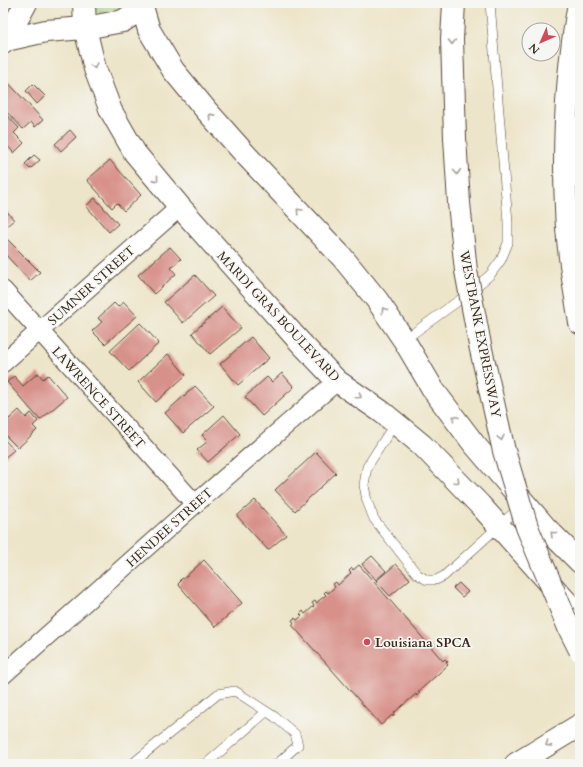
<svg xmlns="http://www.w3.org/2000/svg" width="583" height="767" viewBox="0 0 583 767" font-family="Cardo,serif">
<rect width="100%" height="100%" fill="#f6f6f2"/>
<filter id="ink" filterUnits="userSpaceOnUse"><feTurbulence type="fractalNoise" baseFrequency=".025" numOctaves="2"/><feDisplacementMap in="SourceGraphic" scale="8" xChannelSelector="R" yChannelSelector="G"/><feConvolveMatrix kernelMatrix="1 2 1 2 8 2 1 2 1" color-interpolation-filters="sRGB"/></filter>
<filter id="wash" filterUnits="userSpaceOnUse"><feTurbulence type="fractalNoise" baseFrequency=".012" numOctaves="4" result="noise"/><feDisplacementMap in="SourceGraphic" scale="16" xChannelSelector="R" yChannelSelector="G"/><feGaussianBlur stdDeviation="0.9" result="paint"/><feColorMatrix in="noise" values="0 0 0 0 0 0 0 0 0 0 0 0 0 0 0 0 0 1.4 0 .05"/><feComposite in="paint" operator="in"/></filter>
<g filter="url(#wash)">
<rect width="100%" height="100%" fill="#ede5c9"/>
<path fill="#a4cd78" stroke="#707c4b" d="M93,3H127L128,8L99,13L93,6Z"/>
<g id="blocks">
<g fill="#d8918a">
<path d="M3,77L43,120L35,127L31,122L23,129L3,108Z"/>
<path d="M33,84L45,96L37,104L26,91Z"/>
<path d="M3,111L19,128L14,133L24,143L14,153L3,141Z"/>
<path d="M70,130L76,137L61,151L55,144Z"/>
<path d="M34,155L40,160L30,169L25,164Z"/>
<path d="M110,160L141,195L124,211L117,203L112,208L87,180Z"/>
<path d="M95,198L118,224L109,232L86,206Z"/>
<path d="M3,207L14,220L3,229Z"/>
<path d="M3,235L40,272L30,281L3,252Z"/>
<path d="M170,247L181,259L171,268L176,274L154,294L138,275Z"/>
<path d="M195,275L214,296L183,323L164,302Z"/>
<path d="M124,302L137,316L105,344L92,331L102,322L98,318L114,303L118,307Z"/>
<path d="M222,307L241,328L210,354L192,333Z"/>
<path d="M140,323L159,343L129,371L110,351Z"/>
<path d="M251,337L269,358L238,385L220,364Z"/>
<path d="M168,354L186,375L156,402L138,382Z"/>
<path d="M38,373L43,379L48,375L67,397L40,420L7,382L14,376L23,386Z"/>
<path d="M282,373L294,387L262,416L245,397L267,377L272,382Z"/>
<path d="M195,386L214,406L183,433L165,413Z"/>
<path d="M19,410L26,418L31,413L38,421L33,426L37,430L18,448L3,433V413L9,419Z"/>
<path d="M224,415L240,434L208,462L197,450L208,441L202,435Z"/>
<path d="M3,438L14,450L3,459Z"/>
<path d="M316,452L336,473L295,511L275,490Z"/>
<path d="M255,500L286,535L268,550L237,516Z"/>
<path d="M372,556L386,571L376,580L362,564Z"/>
<path d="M204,560L242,603L215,627L178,584L181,581L180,580L183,578V579Z"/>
<path d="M396,564L410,579L390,596L376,581Z"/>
<path d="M359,565L443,661L445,659L448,662L446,663L448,665L418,692L420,693L417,696L416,694L394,713L395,714L393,717L392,715L381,725L292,625L294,623L292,620L295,618L297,620L302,616L300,614L303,611L305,614L314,606L312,603L315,601L316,603L326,595L324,593L326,591L328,593L335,587L333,584L336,582L338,585L351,573L349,571L352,568L353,570Z"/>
<path d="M459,583L468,592L462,597L453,588Z"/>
</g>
</g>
</g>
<g filter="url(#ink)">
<use href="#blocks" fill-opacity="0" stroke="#564638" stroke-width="1"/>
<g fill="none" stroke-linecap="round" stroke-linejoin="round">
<g stroke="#564638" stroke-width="10">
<g id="service">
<path d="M404,340L465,296L490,275L501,260L508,243V222L490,3"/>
<path d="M395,423L367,467L364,485L367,501L374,519L417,574L427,580H436L444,576L521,506"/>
<path d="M132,764L218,694L235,691L275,717L295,734L298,745L277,764"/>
<path d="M206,764L266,712"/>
</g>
</g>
<g stroke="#564638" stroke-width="20">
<g id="minor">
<path d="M3,290L195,504"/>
<path d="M3,363L180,207"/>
<path d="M3,675L195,504L337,381"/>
</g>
</g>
<g stroke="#564638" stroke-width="24">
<g id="tertiary">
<path d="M84,3L85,28L95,69L111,111L135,153L180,207L299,341L337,381L382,412L422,445L480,505L580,617"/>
<path d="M141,3L149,30L173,70L206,110L245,154L342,257L377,300L404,340L434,391L474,444L546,528L580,562"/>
<path d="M6,40L46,31L85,28L123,21L142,8"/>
<path d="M3,43L6,40L26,3"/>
<path d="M516,764L580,725"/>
</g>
</g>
<g stroke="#564638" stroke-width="24">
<path id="motorway" d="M579,3C567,70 563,140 566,208C567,246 574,285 580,323"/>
</g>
<use href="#service" stroke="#fff" stroke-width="9"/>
<use href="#minor" stroke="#fff" stroke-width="18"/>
<use href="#tertiary" stroke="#fff" stroke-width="22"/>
<use href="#motorway" stroke="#fff" stroke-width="22"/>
<g stroke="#564638" stroke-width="24" stroke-linecap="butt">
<path id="motorway-bridge" d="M454,3L452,39L455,138L459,203L466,271L480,345L504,451L527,527L569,628L580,650"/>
</g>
<use href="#motorway-bridge" stroke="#fff" stroke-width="22"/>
</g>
<defs><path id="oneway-chevron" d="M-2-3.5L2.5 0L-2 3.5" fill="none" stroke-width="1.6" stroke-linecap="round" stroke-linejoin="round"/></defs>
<g stroke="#a79f9a">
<use href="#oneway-chevron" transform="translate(452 42) rotate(90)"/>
<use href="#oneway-chevron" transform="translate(94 66) rotate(74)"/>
<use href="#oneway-chevron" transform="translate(211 116) rotate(-132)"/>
<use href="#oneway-chevron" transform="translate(457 172) rotate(86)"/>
<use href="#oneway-chevron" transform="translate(156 179) rotate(51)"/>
<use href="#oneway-chevron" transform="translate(299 211) rotate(-133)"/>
<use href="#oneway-chevron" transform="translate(384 310) rotate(-124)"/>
<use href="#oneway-chevron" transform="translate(359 396) rotate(35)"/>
<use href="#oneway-chevron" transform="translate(455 418) rotate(-127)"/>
<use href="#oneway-chevron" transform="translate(501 438) rotate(77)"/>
<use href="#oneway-chevron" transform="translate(457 481) rotate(46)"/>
<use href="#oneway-chevron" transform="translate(553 534) rotate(-135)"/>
<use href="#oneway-chevron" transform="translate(548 744) rotate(147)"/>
</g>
</g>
<circle fill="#d1495b" stroke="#f6f6f2" stroke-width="1.5" cx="367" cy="642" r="4"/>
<g text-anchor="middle" stroke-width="3.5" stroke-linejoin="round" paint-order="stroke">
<g font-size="13" fill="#3b2a1e" stroke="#f6f6f2">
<text transform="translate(91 285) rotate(-42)" y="5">SUMNER STREET</text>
<text transform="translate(279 316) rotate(47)" y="5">MARDI GRAS BOULEVARD</text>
<text transform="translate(481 334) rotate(79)" y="5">WESTBANK EXPRESSWAY</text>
<text transform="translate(99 397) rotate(48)" y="5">LAWRENCE STREET</text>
<text transform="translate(169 527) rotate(-42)" y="5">HENDEE STREET</text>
</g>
<g font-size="13" font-weight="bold" fill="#3b2a1e" stroke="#f6f6f2" text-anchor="start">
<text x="375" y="647">Louisiana SPCA</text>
</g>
</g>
<rect width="583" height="767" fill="none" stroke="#f6f6f2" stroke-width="16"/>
<g transform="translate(541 42) rotate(225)"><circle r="19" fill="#f6f6f2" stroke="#aba49d"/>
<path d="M0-3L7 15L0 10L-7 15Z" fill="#d1495b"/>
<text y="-6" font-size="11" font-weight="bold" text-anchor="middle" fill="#3b2a1e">N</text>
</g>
</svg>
